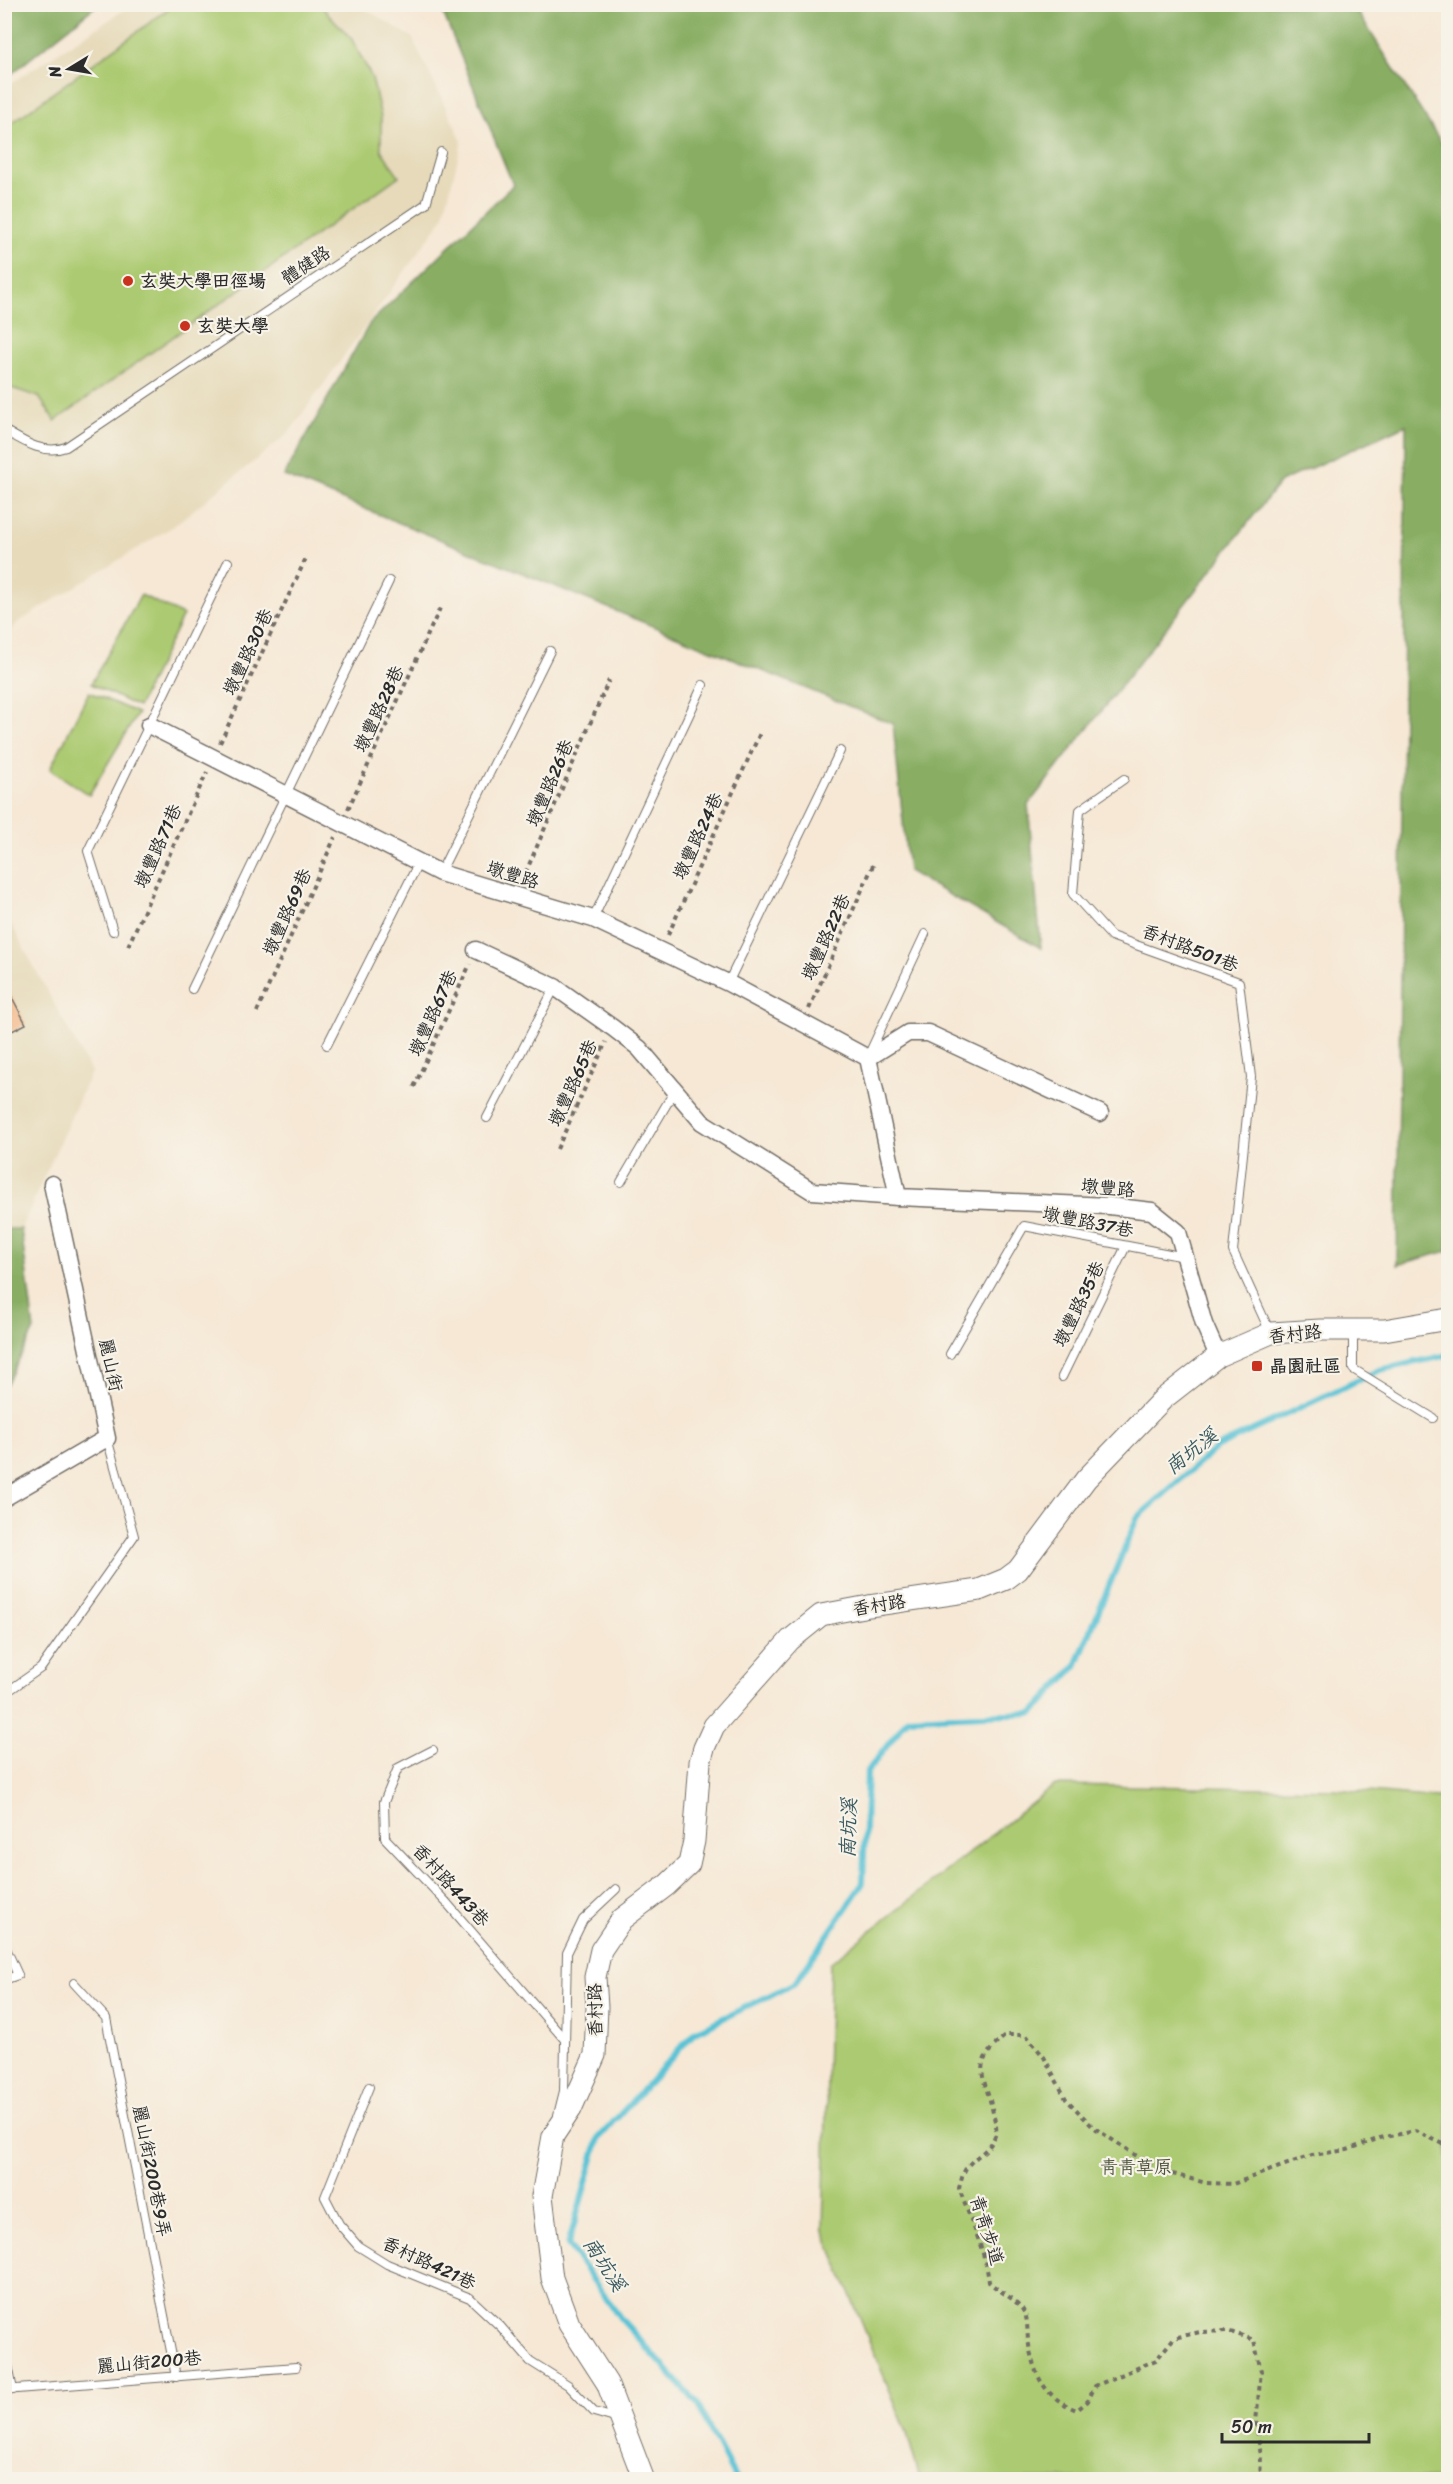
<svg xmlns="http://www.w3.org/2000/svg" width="1453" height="2484" viewBox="0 0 1453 2484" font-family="Sriracha,'LXGW WenKai TC',sans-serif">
<rect width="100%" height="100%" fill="#f7f3e8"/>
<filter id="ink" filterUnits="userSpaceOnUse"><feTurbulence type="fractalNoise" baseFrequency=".0167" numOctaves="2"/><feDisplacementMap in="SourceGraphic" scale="12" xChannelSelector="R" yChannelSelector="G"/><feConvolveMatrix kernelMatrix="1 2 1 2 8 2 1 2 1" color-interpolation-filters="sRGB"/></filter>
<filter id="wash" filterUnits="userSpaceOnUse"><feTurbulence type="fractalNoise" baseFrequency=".008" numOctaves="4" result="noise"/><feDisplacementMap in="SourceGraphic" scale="24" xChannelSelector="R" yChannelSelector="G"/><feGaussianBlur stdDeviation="1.35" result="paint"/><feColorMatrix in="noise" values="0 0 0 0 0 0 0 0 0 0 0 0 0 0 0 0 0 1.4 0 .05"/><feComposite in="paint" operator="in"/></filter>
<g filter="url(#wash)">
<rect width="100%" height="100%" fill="#f6e8d5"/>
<g fill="#e6daba">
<path d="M132,5H359L412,37L462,141L443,218L288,434L172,527L18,622L5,635L4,88Z"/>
<path d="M4,911L91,1072L21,1229H5Z"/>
</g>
<g fill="#acca71" stroke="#6c7a4e" stroke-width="1.5">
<path d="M174,5H320L351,38L372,78L381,117V150L399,176L55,421L39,397L5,386V128Z"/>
<path d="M141,595L183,615L138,707L91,684Z"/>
<path d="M89,692L138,713L89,795L50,769Z"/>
<path d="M1055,1785L1335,1789L1448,1799V2479H920L906,2430L823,2229L830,1963Z"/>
</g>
<g fill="#89ae63" stroke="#5a6c47" stroke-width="1.5">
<path d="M5,4H97V5L5,79Z"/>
<path d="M433,5H1353L1448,153V1251L1397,1265L1406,425L1280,482L1028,805L1041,948L908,871L893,724L284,476L370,323L513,185L442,10Z"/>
<path d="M5,1229H21L34,1330L5,1387Z"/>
</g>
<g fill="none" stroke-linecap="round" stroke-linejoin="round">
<path stroke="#59c2d5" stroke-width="6" d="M736,2480L696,2402L621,2319L568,2245L599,2138L695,2032L795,1983L863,1883L867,1772L908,1718L1033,1713L1076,1666L1137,1518L1217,1447L1380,1370L1448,1355"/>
</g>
<g id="blocks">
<path fill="#f3b07d" d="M4,982L26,1024L4,1035Z"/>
</g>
</g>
<g filter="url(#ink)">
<use href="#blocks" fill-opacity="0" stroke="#726d66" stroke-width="1.5"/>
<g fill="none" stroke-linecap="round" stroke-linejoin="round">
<g stroke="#726d66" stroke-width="10">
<g id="service">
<path d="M4,430C24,442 44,455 66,447L426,204L441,152"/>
<path d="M1124,779L1080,810L1073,894L1111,936L1239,982L1251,1077L1233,1251L1270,1332"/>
<path d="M440,873L550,651"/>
<path d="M593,919L703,685"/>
<path d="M113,931L88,851L228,562"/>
<path d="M728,983L840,751"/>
<path d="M192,989L389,581"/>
<path d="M327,1045L419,862"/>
<path d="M870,1052L925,934"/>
<path d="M487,1118L555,987"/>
<path d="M621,1182L675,1090"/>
<path d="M1353,1331V1369L1433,1418"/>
<path d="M950,1354L1024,1226L1185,1257"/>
<path d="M1062,1377L1126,1246"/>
<path d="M4,1694L41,1668L134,1536L107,1438"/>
<path d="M433,1750L398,1768L384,1802L385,1838L446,1902L565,2040"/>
<path d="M4,1944L18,1975L4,1980"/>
<path d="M74,1983L106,2018L176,2377"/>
<path d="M369,2087L325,2197L339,2224L358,2246L387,2264L470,2298L501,2327L530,2361L568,2385L594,2412L618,2419"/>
<path d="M558,2115L564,2091L567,1953L583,1920L616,1889"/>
<path d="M4,2346L13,2390"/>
<path d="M4,2390L296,2367"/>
</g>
</g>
<g stroke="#726d66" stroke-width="19">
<g id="minor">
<path d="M149,725L440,873L593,919L728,983L868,1058L898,1197L1109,1206L1152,1211L1178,1232L1204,1324L1218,1356"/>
<path d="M476,950L555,987L613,1028L639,1048L702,1122L812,1191L898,1197"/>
<path d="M868,1058L908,1033H928L1100,1113"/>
<path d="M4,1498L107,1438L52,1184"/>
</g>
</g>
<g stroke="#726d66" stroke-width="23">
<path id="tertiary" d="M644,2480L607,2383L569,2324L552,2278L542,2196L553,2136L571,2109L595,2055L597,2007L595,1977L601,1950L622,1919L667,1885L689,1864L694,1841L700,1762L704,1748L714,1726L790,1640L821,1615L869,1606L979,1590L1006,1579L1018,1570L1086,1479L1163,1399L1218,1356L1271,1333L1320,1330H1384L1448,1319"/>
</g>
<g stroke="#726d66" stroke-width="4" stroke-dasharray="4.5 4.5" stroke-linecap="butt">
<path d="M220,743L306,558"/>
<path d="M348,809L441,606"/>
<path d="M522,881L609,680"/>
<path d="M668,935L761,731"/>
<path d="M128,946L207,772"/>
<path d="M809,1009L874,863"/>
<path d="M257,1012L335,837"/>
<path d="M414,1087L470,964"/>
<path d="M557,1149L606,1042"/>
<path d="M1260,2480L1261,2456L1256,2422L1261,2371L1254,2340L1228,2331L1200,2332L1174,2338L1156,2360L1095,2386L1088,2401L1077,2410C1043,2397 1033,2373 1028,2339C1027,2331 1028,2318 1024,2312C1017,2299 999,2292 989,2282C985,2249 970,2220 959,2188C961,2182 962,2176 965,2170C975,2154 993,2151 996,2131C997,2125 994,2119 993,2113C985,2073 968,2067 1006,2035H1026L1044,2057L1066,2099L1093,2127L1158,2170L1206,2183L1233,2184L1312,2155L1347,2150L1380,2138L1415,2131L1448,2146"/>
</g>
<use href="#service" stroke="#fff" stroke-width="8"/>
<use href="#minor" stroke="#fff" stroke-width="16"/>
<use href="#tertiary" stroke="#fff" stroke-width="21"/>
</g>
</g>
<g fill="#c8321e" stroke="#f7f3e8" stroke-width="2">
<circle cx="128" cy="281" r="6"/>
<circle cx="185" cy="326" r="6"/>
<rect x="1251" y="1360" width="12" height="12" rx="3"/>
</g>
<g text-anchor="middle" stroke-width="4.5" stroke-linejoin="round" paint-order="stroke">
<g font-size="18" fill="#2b2b2b" stroke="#f7f3e8">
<text transform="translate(306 265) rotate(-34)" y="6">體健路</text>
<text transform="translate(248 652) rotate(-65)" y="6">墩豐路30巷</text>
<text transform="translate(379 709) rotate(-65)" y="6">墩豐路28巷</text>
<text transform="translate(550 783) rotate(-67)" y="6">墩豐路26巷</text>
<text transform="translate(698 836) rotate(-65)" y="6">墩豐路24巷</text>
<text transform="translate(158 846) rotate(-66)" y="6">墩豐路71巷</text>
<text transform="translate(513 875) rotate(17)" y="6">墩豐路</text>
<text transform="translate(287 912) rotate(-66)" y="6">墩豐路69巷</text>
<text transform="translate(826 937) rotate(-66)" y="6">墩豐路22巷</text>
<text transform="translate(1190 948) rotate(21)" y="6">香村路501巷</text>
<text transform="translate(433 1013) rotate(-66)" y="6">墩豐路67巷</text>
<text transform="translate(573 1083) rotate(-66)" y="6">墩豐路65巷</text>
<text transform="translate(1108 1188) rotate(5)" y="6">墩豐路</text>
<text transform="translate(1088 1222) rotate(11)" y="6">墩豐路37巷</text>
<text transform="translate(1079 1304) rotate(-64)" y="6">墩豐路35巷</text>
<text transform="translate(1295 1334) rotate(-6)" y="6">香村路</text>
<text transform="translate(111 1365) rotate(78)" y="6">麗山街</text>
<text transform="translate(879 1605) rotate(-9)" y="6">香村路</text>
<text transform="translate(451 1885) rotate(48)" y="6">香村路443巷</text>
<text transform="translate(595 2010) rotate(-91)" y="6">香村路</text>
<text transform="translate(152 2171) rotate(79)" y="6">麗山街200巷9弄</text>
<text transform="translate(987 2230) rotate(72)" y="6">青青步道</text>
<text transform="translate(429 2263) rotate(25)" y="6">香村路421巷</text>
<text transform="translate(149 2362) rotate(-5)" y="6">麗山街200巷</text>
</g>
<g font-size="18" font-weight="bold" fill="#2b2b2b" stroke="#f7f3e8" text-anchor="start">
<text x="140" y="287">玄奘大學田徑場</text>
<text x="197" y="332">玄奘大學</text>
<text x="1269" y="1372">晶園社區</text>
</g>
<g font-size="18" fill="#4b533c" stroke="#f7f3e8">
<text x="1136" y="2173">青青草原</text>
</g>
<g font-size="20" font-style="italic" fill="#39585e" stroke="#f7f3e8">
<text transform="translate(1191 1451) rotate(-38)" y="7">南坑溪</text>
<text transform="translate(848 1828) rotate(-88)" y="7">南坑溪</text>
<text transform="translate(605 2264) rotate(57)" y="7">南坑溪</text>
</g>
</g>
<rect width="1453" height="2484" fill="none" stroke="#f7f3e8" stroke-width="24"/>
<g transform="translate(69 69) rotate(259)" stroke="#f7f3e8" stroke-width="4.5" paint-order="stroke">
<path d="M0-4.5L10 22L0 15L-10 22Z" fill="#2b2b2b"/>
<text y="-9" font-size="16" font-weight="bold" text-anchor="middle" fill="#2b2b2b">N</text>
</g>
<path d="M1222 2433v9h147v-9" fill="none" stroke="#2b2b2b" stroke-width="3"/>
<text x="1231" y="2433" font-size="18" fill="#2b2b2b" stroke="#f7f3e8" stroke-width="4.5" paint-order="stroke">50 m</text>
</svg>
